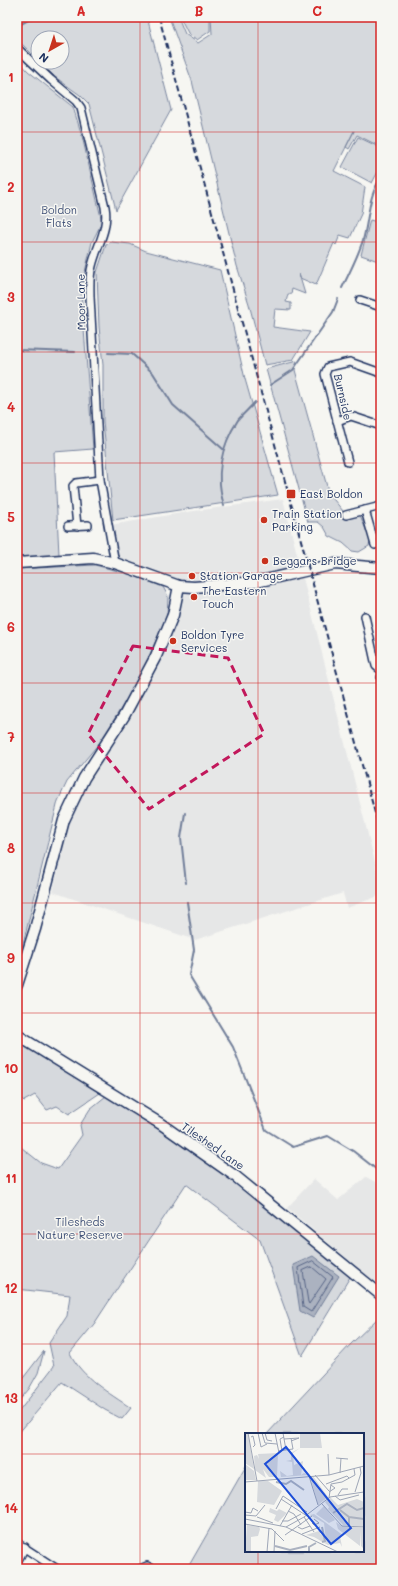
<svg xmlns="http://www.w3.org/2000/svg" width="398" height="1586" viewBox="0 0 398 1586" font-family="Mali,sans-serif">
<rect width="100%" height="100%" fill="#f6f6f2"/>
<filter id="ink" filterUnits="userSpaceOnUse"><feTurbulence type="fractalNoise" baseFrequency=".025" numOctaves="2"/><feDisplacementMap in="SourceGraphic" scale="8" xChannelSelector="R" yChannelSelector="G"/><feConvolveMatrix kernelMatrix="1 2 1 2 8 2 1 2 1" color-interpolation-filters="sRGB"/></filter>
<g filter="url(#ink)">
<g fill="#e6e7e7">
<path d="M283,499L381,886V895L347,908L343,893L195,940L53,892L68,821L85,779L158,658L184,591L119,559L111,525L187,512Z"/>
<path d="M366,1177L381,1185L380,1286L287,1208L314,1179L338,1200Z"/>
</g>
<g fill="#d6d9dd" stroke="#78849e">
<path d="M17,17H147L171,110L116,210L89,104L80,95L55,77L40,62H62V38H38V60L17,39Z"/>
<path d="M169,17H178L185,34L198,43L212,34L211,17H381V147L357,135L349,149L346,147L354,131L334,171L365,187L361,214L350,238L340,235L336,245L334,243L316,285L300,278L299,274L305,294L292,289L291,294H288L286,302L291,303V310L275,309L273,327L310,332L293,360L265,365L249,304L237,266L192,81Z"/>
<path d="M180,17H210V31L197,40L188,33Z"/>
<path d="M17,59L28,71L73,107L82,136L102,222L92,242L81,289L93,449L54,452L59,555L17,560Z"/>
<path d="M358,137L381,148V166L372,183L342,167Z"/>
<path d="M370,220L381,223V262L361,255Z"/>
<path d="M111,242L130,244L146,251L220,270L245,379L278,495L113,520L103,421V365L99,327L97,272L106,245Z"/>
<path d="M297,361L295,370L329,494L343,511L344,517L360,515L370,540L369,546L359,552L352,551L343,543L329,536L324,527L318,522H308L266,369Z"/>
<path d="M95,565L129,574L163,587L168,596L167,616L138,681L100,742L67,782L58,801L20,956L17,955V569Z"/>
<path d="M17,1041L100,1093L69,1114L57,1106L47,1110L35,1095L24,1101L17,1094Z"/>
<path d="M106,1096L158,1129L247,1191L350,1277L302,1356L260,1240L186,1184L94,1324L70,1353C82,1378 109,1393 131,1408L122,1419L105,1410L62,1382L17,1435V1414L54,1366L49,1343L67,1316L70,1295L17,1289V1144L41,1163L58,1169L82,1135L80,1125L90,1109Z"/>
<path d="M381,1315V1569H187L246,1466V1551H363V1434H267L351,1344Z"/>
<path d="M44,1351L38,1373L29,1389L17,1403V1386Z"/>
</g>
<path fill="#abb2c0" stroke="#717e99" d="M313,1256L339,1276L313,1318L300,1311L293,1265Z"/>
<g fill="none" stroke-linecap="round" stroke-linejoin="round">
<g stroke="#556385" stroke-width="1">
<path d="M313,1261L333,1277L311,1312L303,1307L298,1268Z"/>
<path d="M312,1267L326,1279L309,1304L308,1302L303,1271Z"/>
</g>
<g stroke="#717e99" stroke-width="2">
<path d="M17,26L34,17"/>
<path d="M342,288C350,272 358,256 363,240C369,220 368,195 381,178"/>
<path d="M17,350L75,352"/>
<path d="M108,353L132,354L153,373L173,405L223,449"/>
<path d="M270,385L293,370L333,312L338,299"/>
<path d="M224,506C215,476 221,446 238,420C243,414 250,408 255,402"/>
<path d="M185,813L181,838L186,883"/>
<path d="M187,902L194,950L189,975L233,1047L266,1130L293,1147L328,1136L353,1151L381,1173"/>
</g>
<g stroke="#1b2f5e" stroke-width="10">
<g id="street">
<path d="M17,48L51,80L76,101L81,108L105,207C109,229 97,245 92,266C89,276 90,287 90,297L100,480L115,563"/>
<path d="M360,300L381,307"/>
<path d="M337,421L351,416L381,426"/>
<path d="M348,462L325,374L328,367L350,362L381,373"/>
<path d="M365,510L375,545"/>
<path d="M346,515L381,506"/>
<path d="M68,526L88,525"/>
<path d="M77,526L73,486L76,483L100,480"/>
<path d="M365,616L376,666L381,670"/>
<path d="M381,677V679"/>
<path d="M17,1543L57,1569"/>
<path d="M17,1562L25,1547"/>
<path d="M140,1569L147,1566L153,1569"/>
</g>
</g>
<g stroke="#1b2f5e" stroke-width="13">
<g id="secondary">
<path d="M17,563L93,558L115,563L179,586L194,587L256,582L335,564L381,568"/>
<path d="M17,985L35,929L64,820L84,778L124,716L156,656L173,615L179,586"/>
<path d="M17,1035L161,1124L235,1176L381,1295"/>
</g>
</g>
<use href="#street" stroke="#f6f6f2" stroke-width="7"/>
<use href="#secondary" stroke="#f6f6f2" stroke-width="10"/>
<path stroke="#1b2f5e" stroke-width="2" stroke-dasharray="6 3" stroke-linecap="butt" d="M159,17L381,835"/>
</g>
</g>
<path fill="none" stroke="#c2185b" stroke-width="3" stroke-dasharray="8 5" stroke-linejoin="round" d="M133,646L228,658L264,734L149,809L88,734Z"/>
<path fill="none" stroke="#d62828" stroke-width="1" stroke-opacity="0.55" d="M140,17V1569M258,17V1434M17,132H381M17,242H381M17,352H381M17,463H381M17,573H381M17,683H381M17,793H381M17,903H381M17,1013H381M17,1123H381M17,1234H381M17,1344H381M17,1454H246M363,1454H381M258,1551V1569"/>
<g fill="#c8321e" stroke="#f6f6f2" stroke-width="1.5">
<rect x="286" y="489" width="10" height="10" rx="2"/>
<circle cx="264" cy="520" r="4"/>
<circle cx="265" cy="561" r="4"/>
<circle cx="192" cy="576" r="4"/>
<circle cx="194" cy="597" r="4"/>
<circle cx="173" cy="641" r="4"/>
</g>
<g text-anchor="middle" stroke-width="3" stroke-linejoin="round" paint-order="stroke">
<g font-size="11" fill="#405177" stroke="#f6f6f2">
<text x="59" y="214">Boldon<tspan x="59" dy="13">Flats</tspan></text>
<text x="80" y="1226">Tilesheds<tspan x="80" dy="13">Nature Reserve</tspan></text>
</g>
<g font-size="11" fill="#1b2f5e" stroke="#f6f6f2">
<text transform="translate(81 302) rotate(-91)" y="4">Moor Lane</text>
<text transform="translate(343 397) rotate(77)" y="4">Burnside</text>
<text transform="translate(213 1146) rotate(35)" y="4">Tileshed Lane</text>
</g>
<g font-size="11" fill="#1b2f5e" stroke="#f6f6f2" text-anchor="start">
<text x="300" y="498">East Boldon</text>
<text x="272" y="518">Train Station<tspan x="272" dy="13">Parking</tspan></text>
<text x="273" y="565">Beggars Bridge</text>
<text x="200" y="580">Station Garage</text>
<text x="202" y="595">The Eastern<tspan x="202" dy="13">Touch</tspan></text>
<text x="181" y="639">Boldon Tyre<tspan x="181" dy="13">Services</tspan></text>
</g>
</g>
<g transform="translate(245 1433)">
<rect width="119" height="119" fill="#f6f6f2"/>
<path d="M0,0H3L9,36L0,30ZM55,0H75L77,15H55L48,20L49,32L58,28L56,42L59,40L64,42L36,44L35,38L42,43L48,42L47,29L41,28L46,27V20L55,15ZM33,20L32,44H24L18,36L21,45L10,37L9,23L12,22L14,26L13,21ZM0,31L9,38L11,47H0ZM65,43H68L83,64L73,72ZM13,48H23L37,58L29,72L12,69ZM85,64L93,72L112,66L119,69V94L98,92L83,76L84,74L80,69ZM79,73L90,87L84,90L71,81ZM25,75L32,78L34,76L42,80L33,89L29,87L31,82L24,79ZM69,81L99,103H95L97,114L95,110L83,112L69,104L61,102L77,97L75,101L78,102L81,108L79,90L65,82ZM91,89L97,93L119,95V116L116,113V98L115,113L93,96ZM2,92L14,94L15,96L13,103L6,104V119H0Z" fill="#d6d9dd"/>
<path fill="none" stroke="#abb2c0" stroke-width="2" d="M31,49L41,51L46,48L59,57M95,77L104,84V92M88,80L102,71L112,77L119,75M104,84L119,86M77,94L80,108L77,109M30,113L45,117L62,113M64,119V114L71,110"/>
<path fill="none" stroke="#9ea6b7" stroke-width="1" d="M13,0L16,14L22,11M17,0L20,10L32,11M20,0L22,7L27,8M30,0L34,20M38,0L41,17M6,4L8,3L10,12L8,14M39,6L54,5L46,8M33,18L48,16L46,5M37,18L35,6L39,4M83,21L84,42M91,25L103,26M95,40L96,25M70,42L84,58M64,43L73,72M12,48L84,42L119,33M0,49L12,48L3,0M81,51L102,43L104,45M84,59L90,55L86,52M110,59L116,40L115,34M93,62L97,56H103M90,63L95,67L114,62M84,65L86,51L97,49L110,42L109,36M36,66L62,83M77,71L97,93L119,94M31,76L38,63L62,79M43,78L49,81L56,92M0,79L6,80L8,75L13,78M0,82L11,83L20,72M12,84L28,90M59,84L69,99M0,86L41,94L93,119M37,88H43L56,81M67,90L69,92L74,90L69,86M0,91L27,96L39,108M35,93L47,72M41,94L59,84L85,64L119,59M53,94L57,96L65,93M57,101L75,94M40,102L67,83M22,119L24,95M29,119L30,98"/>
<path fill="#1d4ed8" fill-opacity="0.15" stroke="#1d4ed8" stroke-width="2" d="M41,14L106,95L86,111L20,31Z"/>
<rect width="119" height="119" fill="none" stroke="#1b2f5e" stroke-width="2"/>
</g>
<rect width="398" height="1586" fill="none" stroke="#f6f6f2" stroke-width="44"/>
<g transform="translate(50 50) rotate(219)"><circle r="19" fill="#f6f6f2" stroke="#9ea6b7"/>
<path d="M0-3L7 15L0 10L-7 15Z" fill="#c8321e"/>
<text y="-6" font-size="11" font-weight="bold" text-anchor="middle" fill="#1b2f5e">N</text>
</g>
<rect x="22" y="22" width="354" height="1542" fill="none" stroke="#d62828" stroke-width="1.5"/>
<g font-size="13" text-anchor="middle" font-weight="bold" fill="#d62828">
<text x="81" y="16">A</text>
<text x="199" y="16">B</text>
<text x="317" y="16">C</text>
<text x="11" y="82">1</text>
<text x="11" y="192">2</text>
<text x="11" y="302">3</text>
<text x="11" y="412">4</text>
<text x="11" y="522">5</text>
<text x="11" y="632">6</text>
<text x="11" y="742">7</text>
<text x="11" y="853">8</text>
<text x="11" y="963">9</text>
<text x="11" y="1073">10</text>
<text x="11" y="1183">11</text>
<text x="11" y="1293">12</text>
<text x="11" y="1403">13</text>
<text x="11" y="1513">14</text>
</g>
</svg>
